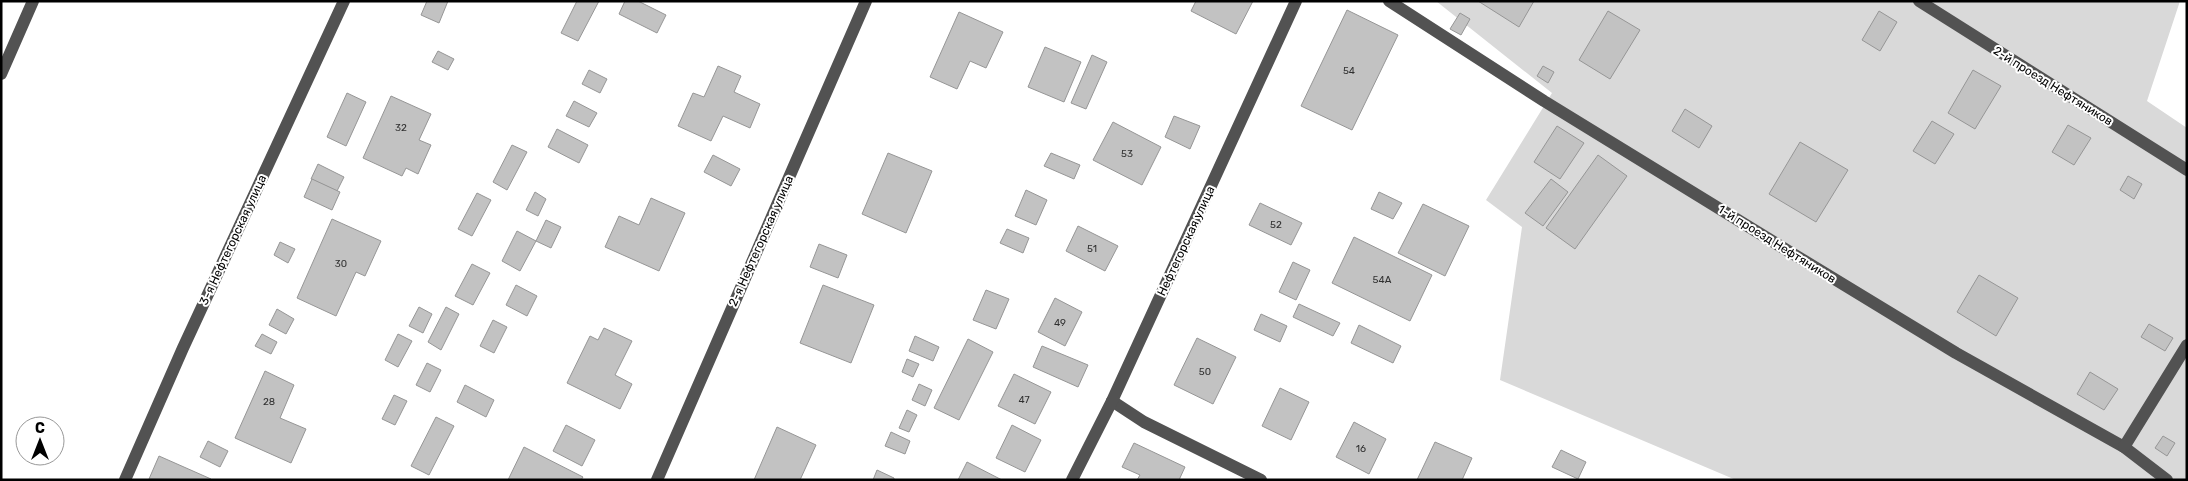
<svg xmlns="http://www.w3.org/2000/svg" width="2188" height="481" viewBox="0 0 2188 481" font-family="Rubik,sans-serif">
<rect width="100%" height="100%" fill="#fff"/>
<path fill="#d9d9d9" d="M1436,1H2180L2147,101L2187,128V480H1736L1500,380L1522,227L1486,200L1552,93Z"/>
<g fill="#c2c2c2" stroke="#969696">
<path d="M427,1H448L439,23L421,15Z"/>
<path d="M577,1H599L578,41L561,33Z"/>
<path d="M625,1H638L666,15L657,33L619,14Z"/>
<path d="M1196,1H1253L1236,34L1191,11Z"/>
<path d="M1478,1H1534L1519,27Z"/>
<path d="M1347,10L1398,35L1352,130L1301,106Z"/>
<path d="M1608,11L1640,30L1610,79L1579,60Z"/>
<path d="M1879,11L1897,22L1880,51L1862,40Z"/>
<path d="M959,12L1003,32L986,68L970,61L957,89L930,77Z"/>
<path d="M1460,13L1470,19L1461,35L1450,29Z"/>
<path d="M1045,47L1081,62L1064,102L1028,87Z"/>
<path d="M438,51L454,59L448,70L432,62Z"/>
<path d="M1092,55L1107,62L1086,109L1071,103Z"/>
<path d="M718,66L741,76L734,92L760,104L750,128L723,116L711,141L678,126L693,93L704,97Z"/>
<path d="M1543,66L1554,72L1548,83L1537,76Z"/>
<path d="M589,70L607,79L600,93L582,84Z"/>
<path d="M1973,70L2001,86L1975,129L1948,113Z"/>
<path d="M347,93L366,102L346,146L327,137Z"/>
<path d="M391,96L431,114L419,140L431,145L418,174L406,168L402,176L363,158Z"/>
<path d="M574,101L597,113L589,127L566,116Z"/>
<path d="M1685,109L1712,126L1699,148L1672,131Z"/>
<path d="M1174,116L1200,126L1190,149L1165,137Z"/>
<path d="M1932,121L1954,134L1935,164L1913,151Z"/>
<path d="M1113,122L1161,147L1142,185L1093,160Z"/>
<path d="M2068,125L2091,138L2074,165L2052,152Z"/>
<path d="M1557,126L1584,143L1560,179L1534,162Z"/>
<path d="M557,129L588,145L579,163L548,147Z"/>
<path d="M1800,142L1848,170L1816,222L1769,194Z"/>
<path d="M512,145L527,152L507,190L493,182Z"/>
<path d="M888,153L932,171L906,233L862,214Z"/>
<path d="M1051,153L1080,165L1074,179L1044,166Z"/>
<path d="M713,155L740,169L731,186L704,172Z"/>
<path d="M1598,155L1627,176L1575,249L1546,228Z"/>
<path d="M318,164L344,177L337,191L311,179Z"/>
<path d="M2128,176L2142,184L2134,199L2120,190Z"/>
<path d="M312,179L340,192L332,210L304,197Z"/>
<path d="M1551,179L1568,192L1543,226L1525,213Z"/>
<path d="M1026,190L1047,200L1036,225L1015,216Z"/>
<path d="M535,192L546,199L538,216L526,210Z"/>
<path d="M1379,192L1402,203L1393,219L1371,209Z"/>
<path d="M477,193L491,200L472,236L458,229Z"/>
<path d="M651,198L685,213L659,271L605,247L619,216L639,225Z"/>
<path d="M1260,203L1302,223L1291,245L1249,225Z"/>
<path d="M1423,204L1469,226L1445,276L1398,253Z"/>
<path d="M332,219L381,241L365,276L356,272L336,316L297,298Z"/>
<path d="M546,220L561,227L551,248L536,241Z"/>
<path d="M1078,226L1118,246L1105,271L1066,251Z"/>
<path d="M1007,229L1029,238L1023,253L1000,243Z"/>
<path d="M517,231L536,241L520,271L502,261Z"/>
<path d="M1354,237L1432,275L1410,321L1332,283Z"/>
<path d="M280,242L295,249L288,263L274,255Z"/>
<path d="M819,244L847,255L838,278L810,267Z"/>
<path d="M1293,262L1310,270L1296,300L1279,292Z"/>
<path d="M472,264L490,273L473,305L455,296Z"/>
<path d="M1979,275L2018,298L1996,336L1957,312Z"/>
<path d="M516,285L537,296L527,316L506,305Z"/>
<path d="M823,285L874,305L851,363L800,343Z"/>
<path d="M986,290L1009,299L996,329L973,320Z"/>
<path d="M1055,298L1082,312L1065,346L1038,332Z"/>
<path d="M1299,304L1340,323L1333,336L1293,317Z"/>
<path d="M419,307L432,314L423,333L409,326Z"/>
<path d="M446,307L459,314L441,350L428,342Z"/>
<path d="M277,309L294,319L286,334L269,325Z"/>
<path d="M1261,314L1287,326L1280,342L1254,330Z"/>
<path d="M493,320L507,327L494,353L480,346Z"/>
<path d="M2149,324L2173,338L2165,351L2141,337Z"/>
<path d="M1359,325L1401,346L1393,363L1351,343Z"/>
<path d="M604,328L632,341L615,375L632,384L620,409L567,383L590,336L598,340Z"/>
<path d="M262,334L277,342L271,354L255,346Z"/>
<path d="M398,334L412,341L398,367L385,360Z"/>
<path d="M915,336L939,347L933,361L909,351Z"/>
<path d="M1197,338L1236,357L1213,404L1174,385Z"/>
<path d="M968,339L993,352L959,420L934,408Z"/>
<path d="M1042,346L1088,365L1078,387L1033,367Z"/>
<path d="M907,359L919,364L913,377L902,372Z"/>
<path d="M427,363L441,370L430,392L416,385Z"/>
<path d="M265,371L294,385L280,418L306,429L291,463L235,438Z"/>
<path d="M2090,372L2118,389L2104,410L2077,394Z"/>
<path d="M1014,374L1051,392L1035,424L998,406Z"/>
<path d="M919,384L932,390L925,406L912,400Z"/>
<path d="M465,385L494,400L486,417L457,402Z"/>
<path d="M1280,388L1309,402L1291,440L1262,426Z"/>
<path d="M394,395L407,401L395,425L382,419Z"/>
<path d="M907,410L917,415L909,432L899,428Z"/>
<path d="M436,417L454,426L429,475L411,466Z"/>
<path d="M1354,422L1386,439L1369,474L1336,457Z"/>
<path d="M566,425L595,440L582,466L553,451Z"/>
<path d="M1012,425L1041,440L1025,472L996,458Z"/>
<path d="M777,427L816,445L800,480H754Z"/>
<path d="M891,432L910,441L905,454L885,446Z"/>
<path d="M2163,436L2175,443L2167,456L2155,448Z"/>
<path d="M208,441L228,451L220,467L200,457Z"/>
<path d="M1435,442L1472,458L1462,480H1417Z"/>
<path d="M1134,443L1185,467L1179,480H1137L1140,475L1122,467Z"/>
<path d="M524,447L583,477L581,480H508Z"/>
<path d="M1561,450L1586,462L1578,479L1552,467Z"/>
<path d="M159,456L211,479V480L149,479Z"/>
<path d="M967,462L1002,480H958Z"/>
<path d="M877,470L894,478V480H873Z"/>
</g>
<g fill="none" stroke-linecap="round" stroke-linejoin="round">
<g stroke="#525252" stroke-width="12">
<path d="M1389,1L1544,101L1790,252L1956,353L2124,447L2167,480"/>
<path d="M1919,1L2187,170"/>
<path d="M1,74L33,1"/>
<path d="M1112,401L1144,422L1261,480"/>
<path d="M2124,447L2187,345"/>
<path d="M125,480L183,348L344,1"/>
<path d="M657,480L866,1"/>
<path d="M1072,480L1112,401L1296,1"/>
</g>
</g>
<g text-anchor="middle" stroke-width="4" stroke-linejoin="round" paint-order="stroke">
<g font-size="10" fill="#303030">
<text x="1349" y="74">54</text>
<text x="401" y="131">32</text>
<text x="1127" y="157">53</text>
<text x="1276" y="228">52</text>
<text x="1092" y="252">51</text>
<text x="341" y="267">30</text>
<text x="1382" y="283">54А</text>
<text x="1060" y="326">49</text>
<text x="1205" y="375">50</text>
<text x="1024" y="403">47</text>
<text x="269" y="405">28</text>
<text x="1361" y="452">16</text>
</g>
<g font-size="12" fill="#000" stroke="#fff">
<text transform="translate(2053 86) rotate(32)" y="4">2-й проезд Нефтяников</text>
<text transform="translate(233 240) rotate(-65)" y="4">3-я Нефтегорская улица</text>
<text transform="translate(761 241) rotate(-66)" y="4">2-я Нефтегорская улица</text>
<text transform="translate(1186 241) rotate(-65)" y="4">Нефтегорская улица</text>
<text transform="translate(1777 244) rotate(32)" y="4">1-й проезд Нефтяников</text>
</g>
</g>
<rect width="2188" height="481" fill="none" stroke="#000000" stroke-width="5"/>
<g transform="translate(40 441)"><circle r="24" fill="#ffffff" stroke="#999999"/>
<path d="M0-4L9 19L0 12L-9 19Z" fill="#000000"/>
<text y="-8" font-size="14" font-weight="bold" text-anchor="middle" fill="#000000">С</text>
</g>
</svg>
